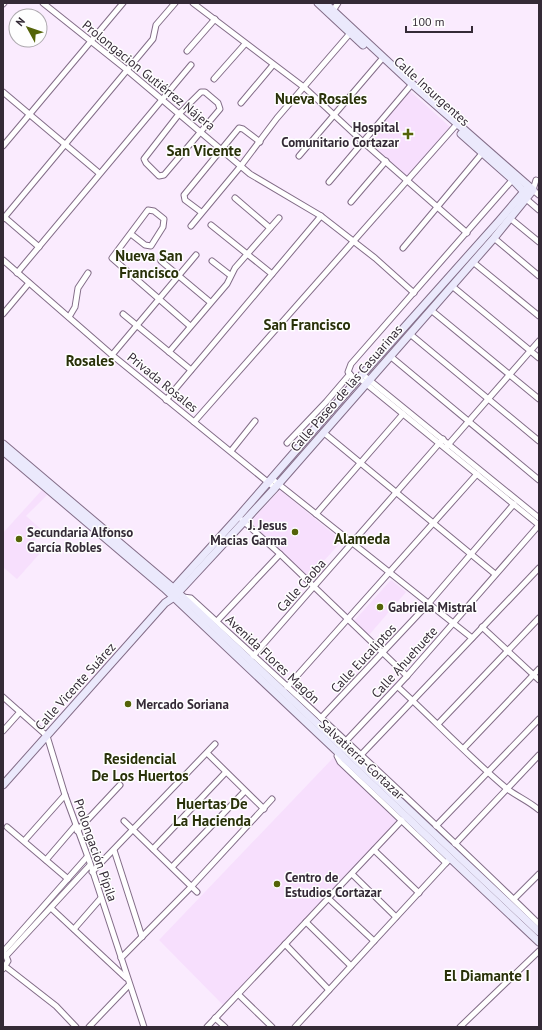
<svg xmlns="http://www.w3.org/2000/svg" width="542" height="1030" viewBox="0 0 542 1030" font-family="'PT Sans',sans-serif">
<rect width="100%" height="100%" fill="#faebfe"/>
<g fill="#f7dffd">
<path d="M410,91L450,127L407,177L366,141Z"/>
<path d="M42,490L47,495L26,516L43,531L31,544L41,552L17,579L3,567V533Z"/>
<path d="M280,490L342,541L321,564L326,569L314,582L250,522Z"/>
<path d="M391,580L406,592L369,635L354,621Z"/>
<path d="M333,758L399,820L352,874L223,1005L159,940Z"/>
</g>
<g fill="none" stroke-linecap="round" stroke-linejoin="round">
<g stroke="#836d88" stroke-width="7">
<g id="street">
<path d="M43,3L127,70L250,174L321,216L375,258L414,293"/>
<path d="M193,3L305,88L362,141L467,233"/>
<path d="M3,4L4,3"/>
<path d="M332,12L338,3"/>
<path d="M187,51L215,19"/>
<path d="M214,79L245,44"/>
<path d="M3,92L99,173"/>
<path d="M201,92H205L218,103L220,109L164,175L159,176L146,163L144,159L179,114Z"/>
<path d="M241,103L273,65"/>
<path d="M3,146L123,3"/>
<path d="M299,156L381,60"/>
<path d="M536,180L533,190L539,195"/>
<path d="M329,182L412,84"/>
<path d="M524,197L539,210"/>
<path d="M235,198L270,228"/>
<path d="M351,202L386,161"/>
<path d="M201,212L185,200L184,195L239,128L243,129L260,142"/>
<path d="M3,216L39,247"/>
<path d="M3,219L153,39L156,25L175,3"/>
<path d="M511,219L539,242"/>
<path d="M211,225L272,274"/>
<path d="M191,226L240,167L277,118L352,31"/>
<path d="M131,234L145,245L151,246L163,227L164,219L154,211L148,210L112,258L190,326"/>
<path d="M494,238L539,276"/>
<path d="M403,248L484,151"/>
<path d="M3,260L112,355L275,488"/>
<path d="M161,261L210,302"/>
<path d="M212,261L230,275"/>
<path d="M473,262L539,316"/>
<path d="M17,273L191,65"/>
<path d="M452,286L539,358"/>
<path d="M431,310L539,399"/>
<path d="M3,314L29,283"/>
<path d="M123,314L191,370"/>
<path d="M69,317L75,307L78,288L88,273"/>
<path d="M410,334L539,441"/>
<path d="M169,352L227,284L235,268L279,218"/>
<path d="M112,355L196,255"/>
<path d="M390,356L539,480"/>
<path d="M362,374L539,518"/>
<path d="M359,378L539,525"/>
<path d="M356,381L348,372L351,364L514,178"/>
<path d="M166,400L321,216"/>
<path d="M194,422L457,124"/>
<path d="M323,432L495,574"/>
<path d="M287,443L326,402L350,374"/>
<path d="M447,446L539,341"/>
<path d="M231,451L255,421"/>
<path d="M272,479L472,638"/>
<path d="M316,514L403,414"/>
<path d="M242,520L280,554L407,676"/>
<path d="M183,597L191,598C308,705 425,813 539,924"/>
<path d="M217,621L280,554"/>
<path d="M482,627L539,680"/>
<path d="M253,656L443,439"/>
<path d="M287,687L477,474"/>
<path d="M398,687C434,720 468,756 506,788C516,796 529,801 539,810"/>
<path d="M3,697L47,736L65,795L89,860L144,1027"/>
<path d="M321,718L428,604L514,504"/>
<path d="M438,724L539,618"/>
<path d="M3,731L20,712"/>
<path d="M346,741L407,676L539,525"/>
<path d="M464,748L539,669"/>
<path d="M339,751L337,756L340,762L446,863L448,861"/>
<path d="M207,753L264,809"/>
<path d="M359,757L539,568"/>
<path d="M124,821L197,892"/>
<path d="M436,826L539,719"/>
<path d="M7,827L68,879"/>
<path d="M77,831L120,785"/>
<path d="M25,840L65,795"/>
<path d="M455,844L539,755"/>
<path d="M153,849L225,773"/>
<path d="M114,850L142,937"/>
<path d="M374,850L419,893"/>
<path d="M46,860L76,825"/>
<path d="M172,867L244,792"/>
<path d="M92,872L215,744"/>
<path d="M352,874L396,917"/>
<path d="M329,899L374,941"/>
<path d="M514,899L539,874"/>
<path d="M51,908L126,978"/>
<path d="M306,922L351,966"/>
<path d="M74,929L101,898"/>
<path d="M285,944L329,990"/>
<path d="M3,952L87,857"/>
<path d="M7,955L90,865"/>
<path d="M121,958L191,887L272,799"/>
<path d="M6,967L56,1006L76,1027"/>
<path d="M3,969L8,961L5,954"/>
<path d="M238,994L272,1027"/>
<path d="M215,1018L225,1027"/>
<path d="M89,1027L129,985"/>
<path d="M207,1027L402,820"/>
<path d="M295,1027L446,863"/>
<path d="M460,1027L539,951"/>
</g>
</g>
<g stroke="#836d88" stroke-width="9">
<g id="secondary">
<path d="M318,3L363,45"/>
<path d="M461,134L513,180L527,195"/>
<path d="M3,444L173,588L539,932"/>
<path d="M3,451L164,588L539,942"/>
<path d="M171,591L238,517L359,378L499,221L528,187"/>
<path d="M3,785L165,603L174,597L275,488L494,238L533,190L412,84L325,3"/>
</g>
</g>
<use href="#street" stroke="#fff" stroke-width="5"/>
<use href="#secondary" stroke="#ebe9fc" stroke-width="7"/>
</g>
<g fill="#546308" stroke="#fefefe" stroke-width="1.5">
<path d="M406 128h4v4h4v4h-4v4h-4v-4h-4v-4h4z"/>
<circle cx="295" cy="532" r="4"/>
<circle cx="19" cy="539" r="4"/>
<circle cx="380" cy="607" r="4"/>
<circle cx="128" cy="704" r="4"/>
<circle cx="277" cy="884" r="4"/>
</g>
<g text-anchor="middle" stroke-width="3" stroke-linejoin="round" paint-order="stroke">
<g font-size="13" fill="#342a36" stroke="#fefefe">
<text transform="translate(149 75) rotate(39)" y="5">Prolongacion Gutiérrez Nájera</text>
<text transform="translate(432 91) rotate(42)" y="5">Calle Insurgentes</text>
<text transform="translate(163 382) rotate(39)" y="5">Privada Rosales</text>
<text transform="translate(346 388) rotate(-49)" y="5">Calle Paseo de las Casuarinas</text>
<text transform="translate(301 585) rotate(-48)" y="5">Calle Caoba</text>
<text transform="translate(363 658) rotate(-47)" y="5">Calle Eucaliptos</text>
<text transform="translate(273 659) rotate(43)" y="5">Avenida Flores Magón</text>
<text transform="translate(404 662) rotate(-48)" y="5">Calle Ahuehuete</text>
<text transform="translate(75 686) rotate(-48)" y="5">Calle Vicente Suárez</text>
<text transform="translate(362 759) rotate(43)" y="5">Salvatierra-Cortazar</text>
<text transform="translate(96 850) rotate(71)" y="5">Prolongación Pípila</text>
</g>
<g font-size="13" font-weight="bold" fill="#342a36" stroke="#fefefe" text-anchor="start">
<text x="399" y="132" text-anchor="end">Hospital<tspan x="399" dy="15">Comunitario Cortazar</tspan></text>
<text x="287" y="530" text-anchor="end">J. Jesus<tspan x="287" dy="15">Macias Garma</tspan></text>
<text x="27" y="537">Secundaria Alfonso<tspan x="27" dy="15">García Robles</tspan></text>
<text x="388" y="612">Gabriela Mistral</text>
<text x="136" y="709">Mercado Soriana</text>
<text x="285" y="882">Centro de<tspan x="285" dy="15">Estudios Cortazar</tspan></text>
</g>
<g font-size="15" font-weight="bold" fill="#293109" stroke="#fefefe">
<text x="321" y="104">Nueva Rosales</text>
<text x="204" y="156">San Vicente</text>
<text x="149" y="261">Nueva San<tspan x="149" dy="17">Francisco</tspan></text>
<text x="307" y="330">San Francisco</text>
<text x="90" y="366">Rosales</text>
<text x="362" y="544">Alameda</text>
<text x="140" y="764">Residencial<tspan x="140" dy="17">De Los Huertos</tspan></text>
<text x="212" y="809">Huertas De<tspan x="212" dy="17">La Hacienda</tspan></text>
<text x="487" y="981">El Diamante I</text>
</g>
</g>
<rect width="542" height="1030" fill="none" stroke="#342a36" stroke-width="8"/>
<g transform="translate(28 28) rotate(310)"><circle r="19" fill="#fefefe" stroke="#ada9ae"/>
<path d="M0-3L7 15L0 10L-7 15Z" fill="#546308"/>
<text y="-6" font-size="11" font-weight="bold" text-anchor="middle" fill="#342a36">N</text>
</g>
<path d="M406 26v6h66v-6" fill="none" stroke="#342a36" stroke-width="2"/>
<text x="412" y="26" font-size="12" fill="#342a36" stroke="#fefefe" stroke-width="3" paint-order="stroke">100 m</text>
</svg>
